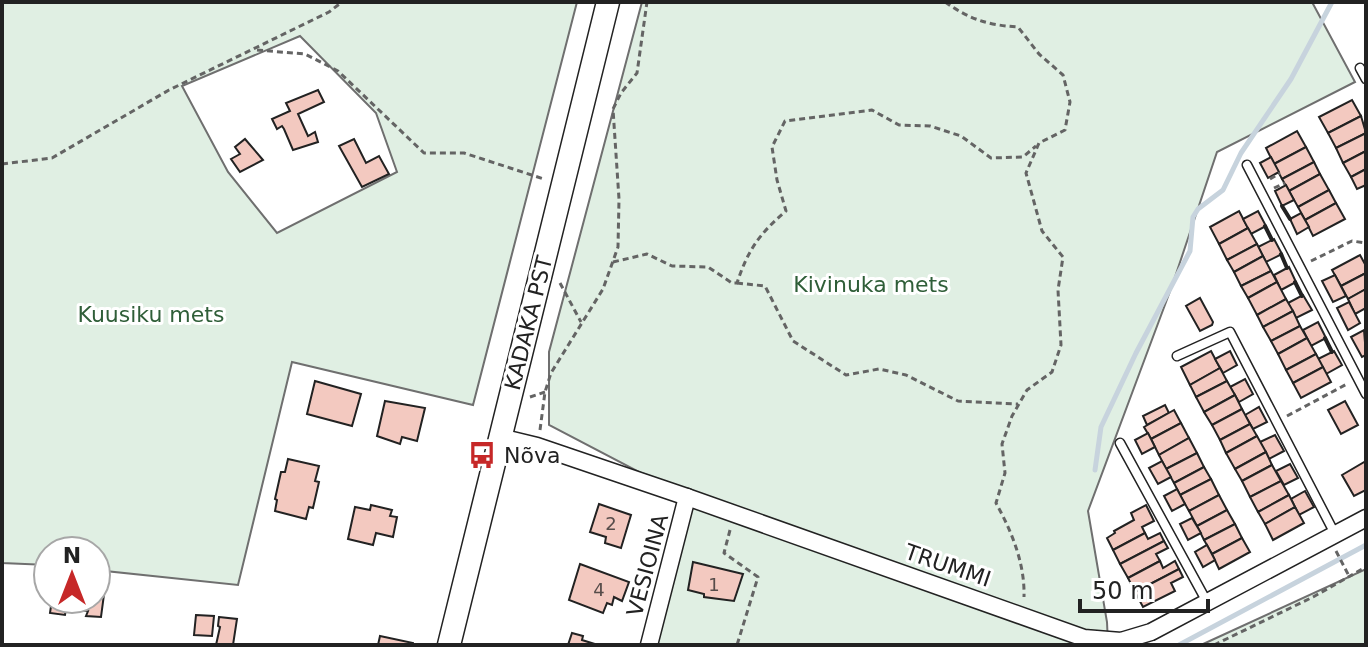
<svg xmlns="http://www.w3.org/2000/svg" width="1368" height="647" viewBox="0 0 1368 647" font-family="'DejaVu Sans',sans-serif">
<rect width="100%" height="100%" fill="#fff"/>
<g fill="#e0efe3" stroke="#6f6f6f" stroke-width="2" fill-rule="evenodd">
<path d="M2,2H577L473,405L292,362L238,585L96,570V551H48V565L2,563ZM300,36L376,113L397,172L277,233L228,172L182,86Z"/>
<path d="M642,2H1312L1355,82L1217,152L1172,286L1088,511L1107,622L1108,645H649L687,497L549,425V352Z"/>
<path d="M1366,569V645H1201Z"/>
</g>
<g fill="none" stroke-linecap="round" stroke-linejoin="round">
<g stroke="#c7d3dd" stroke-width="5">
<path d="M1095,470L1101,427L1136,353L1190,251L1193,217L1198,209L1223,190L1241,153L1291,79L1332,2"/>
<path d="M1179,645L1366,545"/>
</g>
</g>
<g fill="#f3c9c0" stroke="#222" stroke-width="2">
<path d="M318,90L324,102L298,114L308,136L315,132L318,142L293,150L284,129L282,126L277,129L272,119L290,111L286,103Z"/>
<path d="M1352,100L1361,116L1328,133L1319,117Z"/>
<path d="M1361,116L1366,133L1336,148L1328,133Z"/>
<path d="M1297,131L1306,147L1274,164L1266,148Z"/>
<path d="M1366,133V151L1343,163L1336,148Z"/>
<path d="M245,139L263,160L240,172L231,159L240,154L235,147Z"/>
<path d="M354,139L366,163L379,156L389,174L362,187L339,146Z"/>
<path d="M1306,147L1314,162L1282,179L1274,164Z"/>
<path d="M1366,151V169L1351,177L1343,163Z"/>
<path d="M1271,157L1279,172L1268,178L1260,163Z"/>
<path d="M1314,162L1320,174L1289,191L1282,179Z"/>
<path d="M1366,169V185L1357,189L1351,177Z"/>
<path d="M1320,174L1329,190L1298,207L1289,191Z"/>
<path d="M1286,185L1294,200L1282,206L1275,191Z"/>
<path d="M1329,190L1336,203L1305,220L1298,207Z"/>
<path d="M1336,203L1345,219L1313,236L1305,220Z"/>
<path d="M1239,211L1248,228L1219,244L1210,227Z"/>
<path d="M1258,211L1266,226L1251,234L1243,219Z"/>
<path d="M1301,213L1309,227L1297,234L1290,219Z"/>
<path d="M1248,228L1257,244L1227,260L1219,244Z"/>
<path d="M1274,239L1282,254L1266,262L1258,247Z"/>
<path d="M1257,244L1263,256L1234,272L1227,260Z"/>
<path d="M1360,255L1366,266V273L1341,286L1332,270Z"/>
<path d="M1263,256L1271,271L1241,286L1234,272Z"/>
<path d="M1289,267L1296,282L1281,290L1274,275Z"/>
<path d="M1271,271L1277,282L1248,298L1241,286Z"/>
<path d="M1366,273V289L1348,299L1341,286Z"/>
<path d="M1335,275L1346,296L1333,302L1322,281Z"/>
<path d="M1277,282L1286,299L1257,315L1248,298Z"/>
<path d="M1366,289V308L1355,314L1348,299Z"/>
<path d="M1303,295L1312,310L1296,318L1288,303Z"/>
<path d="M1200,298L1213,322L1212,325L1200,331L1186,306Z"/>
<path d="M1286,299L1293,311L1263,327L1257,315Z"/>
<path d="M1349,302L1360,323L1348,330L1337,308Z"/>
<path d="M1293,311L1300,326L1271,341L1263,327Z"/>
<path d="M1318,322L1326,338L1311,346L1303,330Z"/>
<path d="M1300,326L1307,338L1278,354L1271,341Z"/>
<path d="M1364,330L1366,355L1362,357L1351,337Z"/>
<path d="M1307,338L1316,354L1286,370L1278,354Z"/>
<path d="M1211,351L1220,368L1190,385L1181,367Z"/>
<path d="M1230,351L1237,365L1223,373L1215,359Z"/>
<path d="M1334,351L1342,365L1326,374L1318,359Z"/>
<path d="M1316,354L1323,367L1293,383L1286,370Z"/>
<path d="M1323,367L1331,382L1301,398L1293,383Z"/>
<path d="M1220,368L1227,381L1196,397L1190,385Z"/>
<path d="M1245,379L1253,394L1239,402L1230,387Z"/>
<path d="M315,381L361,394L352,426L307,414Z"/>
<path d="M1227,381L1235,395L1204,412L1196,397Z"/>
<path d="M1235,395L1242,409L1212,425L1204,412Z"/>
<path d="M385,401L425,408L417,441L402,437L400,444L377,436Z"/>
<path d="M1345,401L1358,425L1341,434L1328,410Z"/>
<path d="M1165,405L1169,413L1147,425L1143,416Z"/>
<path d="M1259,407L1267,422L1253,429L1245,415Z"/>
<path d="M1242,409L1250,424L1220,440L1212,425Z"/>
<path d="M1174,410L1181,423L1151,439L1144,427Z"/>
<path d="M1181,423L1189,438L1159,455L1151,439Z"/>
<path d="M1250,424L1257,436L1226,453L1220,440Z"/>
<path d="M1148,433L1155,447L1142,454L1135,440Z"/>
<path d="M1275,435L1284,451L1269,459L1260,442Z"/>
<path d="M1257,436L1266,452L1235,469L1226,453Z"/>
<path d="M1189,438L1197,453L1166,469L1159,455Z"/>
<path d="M1266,452L1272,465L1242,481L1235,469Z"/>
<path d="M1197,453L1204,467L1174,483L1166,469Z"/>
<path d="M288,459L319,466L315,481L319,482L313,508L309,507L306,519L275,511L277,500L275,499L281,472H285Z"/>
<path d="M1162,461L1171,477L1158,484L1149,468Z"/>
<path d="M1366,461V490L1354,496L1342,475Z"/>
<path d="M1290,464L1298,478L1284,485L1276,471Z"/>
<path d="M1272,465L1281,481L1250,497L1242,481Z"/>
<path d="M1204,467L1211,479L1180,495L1174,483Z"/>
<path d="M1211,479L1219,495L1189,511L1180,495Z"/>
<path d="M1281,481L1289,495L1258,512L1250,497Z"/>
<path d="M1177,489L1185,504L1172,511L1164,496Z"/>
<path d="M1305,491L1314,507L1299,515L1291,499Z"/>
<path d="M1219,495L1227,510L1197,526L1189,511Z"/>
<path d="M1289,495L1295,507L1265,524L1258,512Z"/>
<path d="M599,504L631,515L621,548L605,543L606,537L590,532Z"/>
<path d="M371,505L392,510L390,516L397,517L393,537L376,533L373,545L348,539L355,507L370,510Z"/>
<path d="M1146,505L1154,521L1142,527L1145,533L1113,550L1107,538L1115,533L1114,531L1134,520L1131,513Z"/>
<path d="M1295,507L1304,523L1273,540L1265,524Z"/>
<path d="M1227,510L1235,524L1204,540L1197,526Z"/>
<path d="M1192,518L1201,533L1188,540L1180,524Z"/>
<path d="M1235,524L1242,538L1212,554L1204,540Z"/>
<path d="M1145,533L1148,539L1160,533L1164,541L1120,564L1113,550Z"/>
<path d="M1242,538L1250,552L1219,569L1212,554Z"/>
<path d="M1164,541L1168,548L1156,554L1160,561L1128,578L1120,564Z"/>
<path d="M1207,545L1215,560L1203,567L1195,552Z"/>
<path d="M1160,561L1163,568L1175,561L1179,569L1135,592L1128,578Z"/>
<path d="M693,562L743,574L734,601L704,597V594L688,590Z"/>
<path d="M580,564L629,582L622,601L614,597L612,605L607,603L603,613L569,600Z"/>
<path d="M1179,569L1183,577L1171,583L1175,591L1143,607L1135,592Z"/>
<path d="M96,586L105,587L101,617L86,616L88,611L66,609L65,615L50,613L52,599H96Z"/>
<path d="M196,615L214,616L212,636L194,635Z"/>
<path d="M219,617L237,619L233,645H216L220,627L218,626Z"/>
<path d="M572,633L583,636L582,640L598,645H568Z"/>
<path d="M380,636L413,643V645H378Z"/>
</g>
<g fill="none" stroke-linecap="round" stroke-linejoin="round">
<g stroke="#222" stroke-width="11">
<g id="lane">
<path d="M1360,68L1366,79"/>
<path d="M1247,165L1366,394"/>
<path d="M1177,356L1230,332L1335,534"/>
<path d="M1120,443L1207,602"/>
</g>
</g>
<g stroke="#222" stroke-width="19">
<g id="street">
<path d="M500,437L537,446L687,497L1084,638L1121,641L1151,632L1366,518"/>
<path d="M649,645L687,497"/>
</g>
</g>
<g stroke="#222" stroke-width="25">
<path id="secondary" d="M449,645L608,2"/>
</g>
<g stroke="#646464" stroke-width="3" stroke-dasharray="6 4" stroke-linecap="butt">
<path d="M945,2C971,20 988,25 1018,27L1039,54L1063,75L1070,102L1065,130L1039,143L1026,173L1042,231L1063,257L1058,290L1061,345L1052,372L1027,390L1012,416L1002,444L1005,473L996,503C1012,532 1025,564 1024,597"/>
<path d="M257,50L305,54L338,71L424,153H464L544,179"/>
<path d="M2,164L52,158L169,90L329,12L342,2"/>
<path d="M1270,179L1280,173"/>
<path d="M1274,188L1285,183"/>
<path d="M1311,261L1352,241L1366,243"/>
<path d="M613,262L647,254L672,266L708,267L732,283H737C748,250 759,234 786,211L777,180L772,147L785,121L872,110L899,125L930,126L961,136L991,158L1023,157L1036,146"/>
<path d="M560,283L581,322"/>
<path d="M737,283L765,286L793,341L846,375L879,369L906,375L958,401L1018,404"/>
<path d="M530,397L545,392"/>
<path d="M1287,416L1347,384"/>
<path d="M540,430L545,392L551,373L603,289L618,247L619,199L613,109L621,93L637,73L647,2"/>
<path d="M730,530L724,553L758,577L737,645"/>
<path d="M1336,551L1349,576"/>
<path d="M1214,645L1313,597L1366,567"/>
</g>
<use href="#lane" stroke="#fff" stroke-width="8"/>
<use href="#street" stroke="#fff" stroke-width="16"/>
<use href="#secondary" stroke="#fff" stroke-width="22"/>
<g stroke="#222" stroke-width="4">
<path d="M1282,206L1290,219"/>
<path d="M1265,226L1272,240"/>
<path d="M1281,254L1287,268"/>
<path d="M1295,282L1302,296"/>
<path d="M1325,338L1332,352"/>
</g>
</g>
<defs>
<g id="bus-bare" transform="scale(2.16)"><path d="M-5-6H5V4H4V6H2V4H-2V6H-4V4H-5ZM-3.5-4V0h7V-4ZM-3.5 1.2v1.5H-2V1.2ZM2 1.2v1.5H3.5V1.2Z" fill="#c62828" stroke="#fff" stroke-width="2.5" paint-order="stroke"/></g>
</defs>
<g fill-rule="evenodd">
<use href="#bus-bare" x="482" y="455"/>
</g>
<g text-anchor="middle" stroke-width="6" stroke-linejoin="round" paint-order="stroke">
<g font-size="18" fill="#564c4a">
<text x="611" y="530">2</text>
<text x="714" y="591">1</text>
<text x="599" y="596">4</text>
</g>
<g font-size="22" fill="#2f5e38" stroke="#fff">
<text x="871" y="292">Kivinuka mets</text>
<text x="151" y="322">Kuusiku mets</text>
</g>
<g font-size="22" fill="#222" stroke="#fff">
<text transform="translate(528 323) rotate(-76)" y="8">KADAKA PST</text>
<text transform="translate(647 565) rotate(-75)" y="8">VESIOINA</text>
<text transform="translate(948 565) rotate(19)" y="8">TRUMMI</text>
</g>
<g font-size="22" fill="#222" stroke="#fff" text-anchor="start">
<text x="504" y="463">Nõva</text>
</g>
</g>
<rect width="1368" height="647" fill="none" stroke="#222222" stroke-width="8"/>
<g transform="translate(72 575)"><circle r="38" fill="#ffffff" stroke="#a7a7a7" stroke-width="2"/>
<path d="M0-6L14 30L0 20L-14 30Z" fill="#c62828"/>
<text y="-12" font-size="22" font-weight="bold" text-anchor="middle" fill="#222222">N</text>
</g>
<path d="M1080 599v12h128v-12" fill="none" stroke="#222222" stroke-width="4"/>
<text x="1092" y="599" font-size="24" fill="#222222" stroke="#ffffff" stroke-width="6" paint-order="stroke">50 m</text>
</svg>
